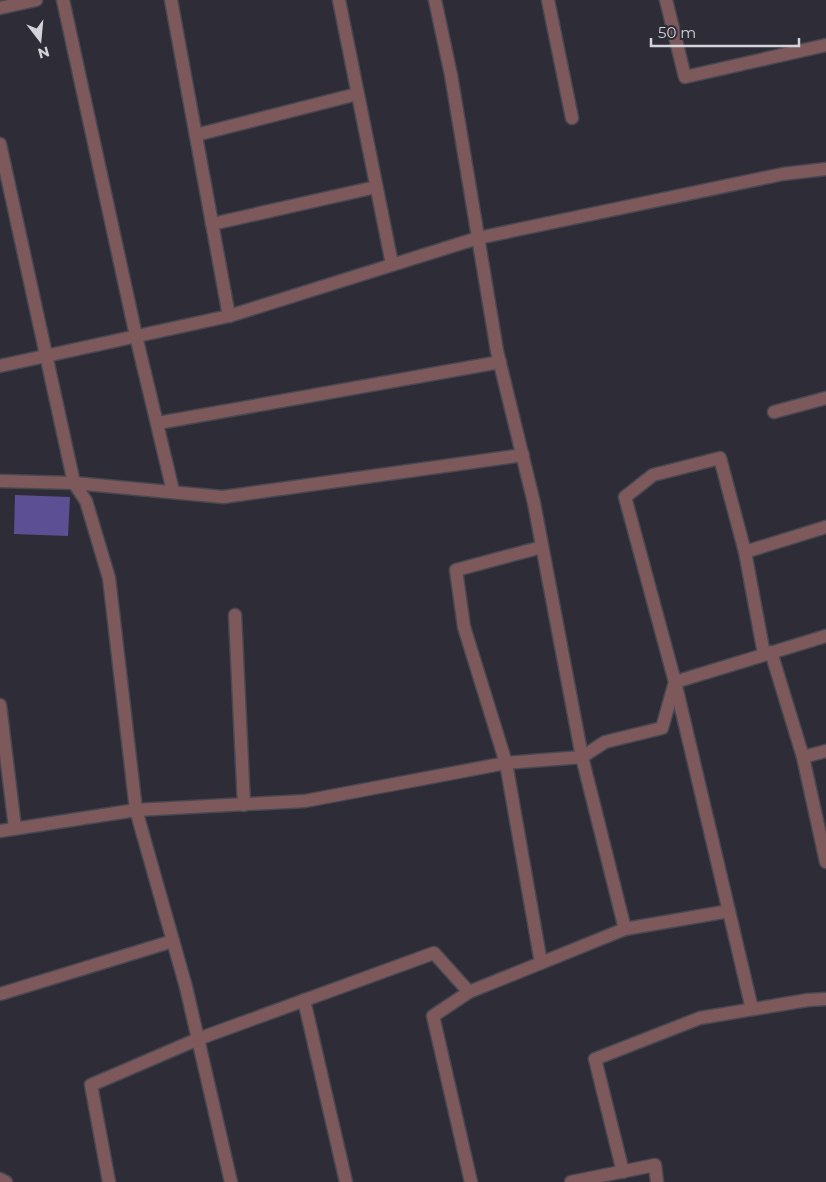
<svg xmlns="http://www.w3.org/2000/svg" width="826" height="1182" viewBox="0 0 826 1182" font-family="Montserrat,sans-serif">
<rect width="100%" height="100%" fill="#2e2d37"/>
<path fill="#5c4f93" d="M15,495L70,497L68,536L14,534Z"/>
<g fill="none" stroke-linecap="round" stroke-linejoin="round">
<g stroke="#484851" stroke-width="15">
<g id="minor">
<path d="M63,0L136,336L173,491"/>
<path d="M171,0L229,316"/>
<path d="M339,0L392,264"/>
<path d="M548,0L572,118"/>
<path d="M666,0L685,77L826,45"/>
<path d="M0,8L36,0"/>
<path d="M196,135L357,94"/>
<path d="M0,144L74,483L86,501L109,578L136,810L305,801L506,763L582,757L534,503L497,351L451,75L435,0"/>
<path d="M212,224L376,187"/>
<path d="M0,366L229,316L478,238L783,174L826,169"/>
<path d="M774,412L826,398"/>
<path d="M158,423L500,362"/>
<path d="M0,481L74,483L223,497L523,455"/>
<path d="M235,615L244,805"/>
<path d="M771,652L803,757L826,862"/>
<path d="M764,654L745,552L826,527"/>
<path d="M0,705L15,828"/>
<path d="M803,757L826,751"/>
<path d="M0,831L136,810L186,987L231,1182"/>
<path d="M625,929L729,911"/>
<path d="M541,963L506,763L464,627L456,570L542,547"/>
<path d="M469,992L433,1016L471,1182"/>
<path d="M0,994L173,941"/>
<path d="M304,1000L346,1182"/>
<path d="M752,1009L675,682L826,636"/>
<path d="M623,1172L595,1059L700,1018L808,1000L826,999"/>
<path d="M0,1179L6,1182"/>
<path d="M109,1182L91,1085L198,1039L434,953L469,992L625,929L582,757L605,742L662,728L675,682L625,497L653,475L720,458L745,552"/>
<path d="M571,1182L655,1165L657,1182"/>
</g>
</g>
<use href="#minor" stroke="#7e595c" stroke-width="12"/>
</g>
<g transform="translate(40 40) rotate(164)" stroke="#2e2d37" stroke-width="4" paint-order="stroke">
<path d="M0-4L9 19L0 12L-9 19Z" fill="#d3d3da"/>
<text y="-8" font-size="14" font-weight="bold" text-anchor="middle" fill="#d3d3da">N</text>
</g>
<path d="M651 38v8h148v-8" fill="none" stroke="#d3d3da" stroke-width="2.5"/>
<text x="658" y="38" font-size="15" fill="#d3d3da" stroke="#2e2d37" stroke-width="4" paint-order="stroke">50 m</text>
</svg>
